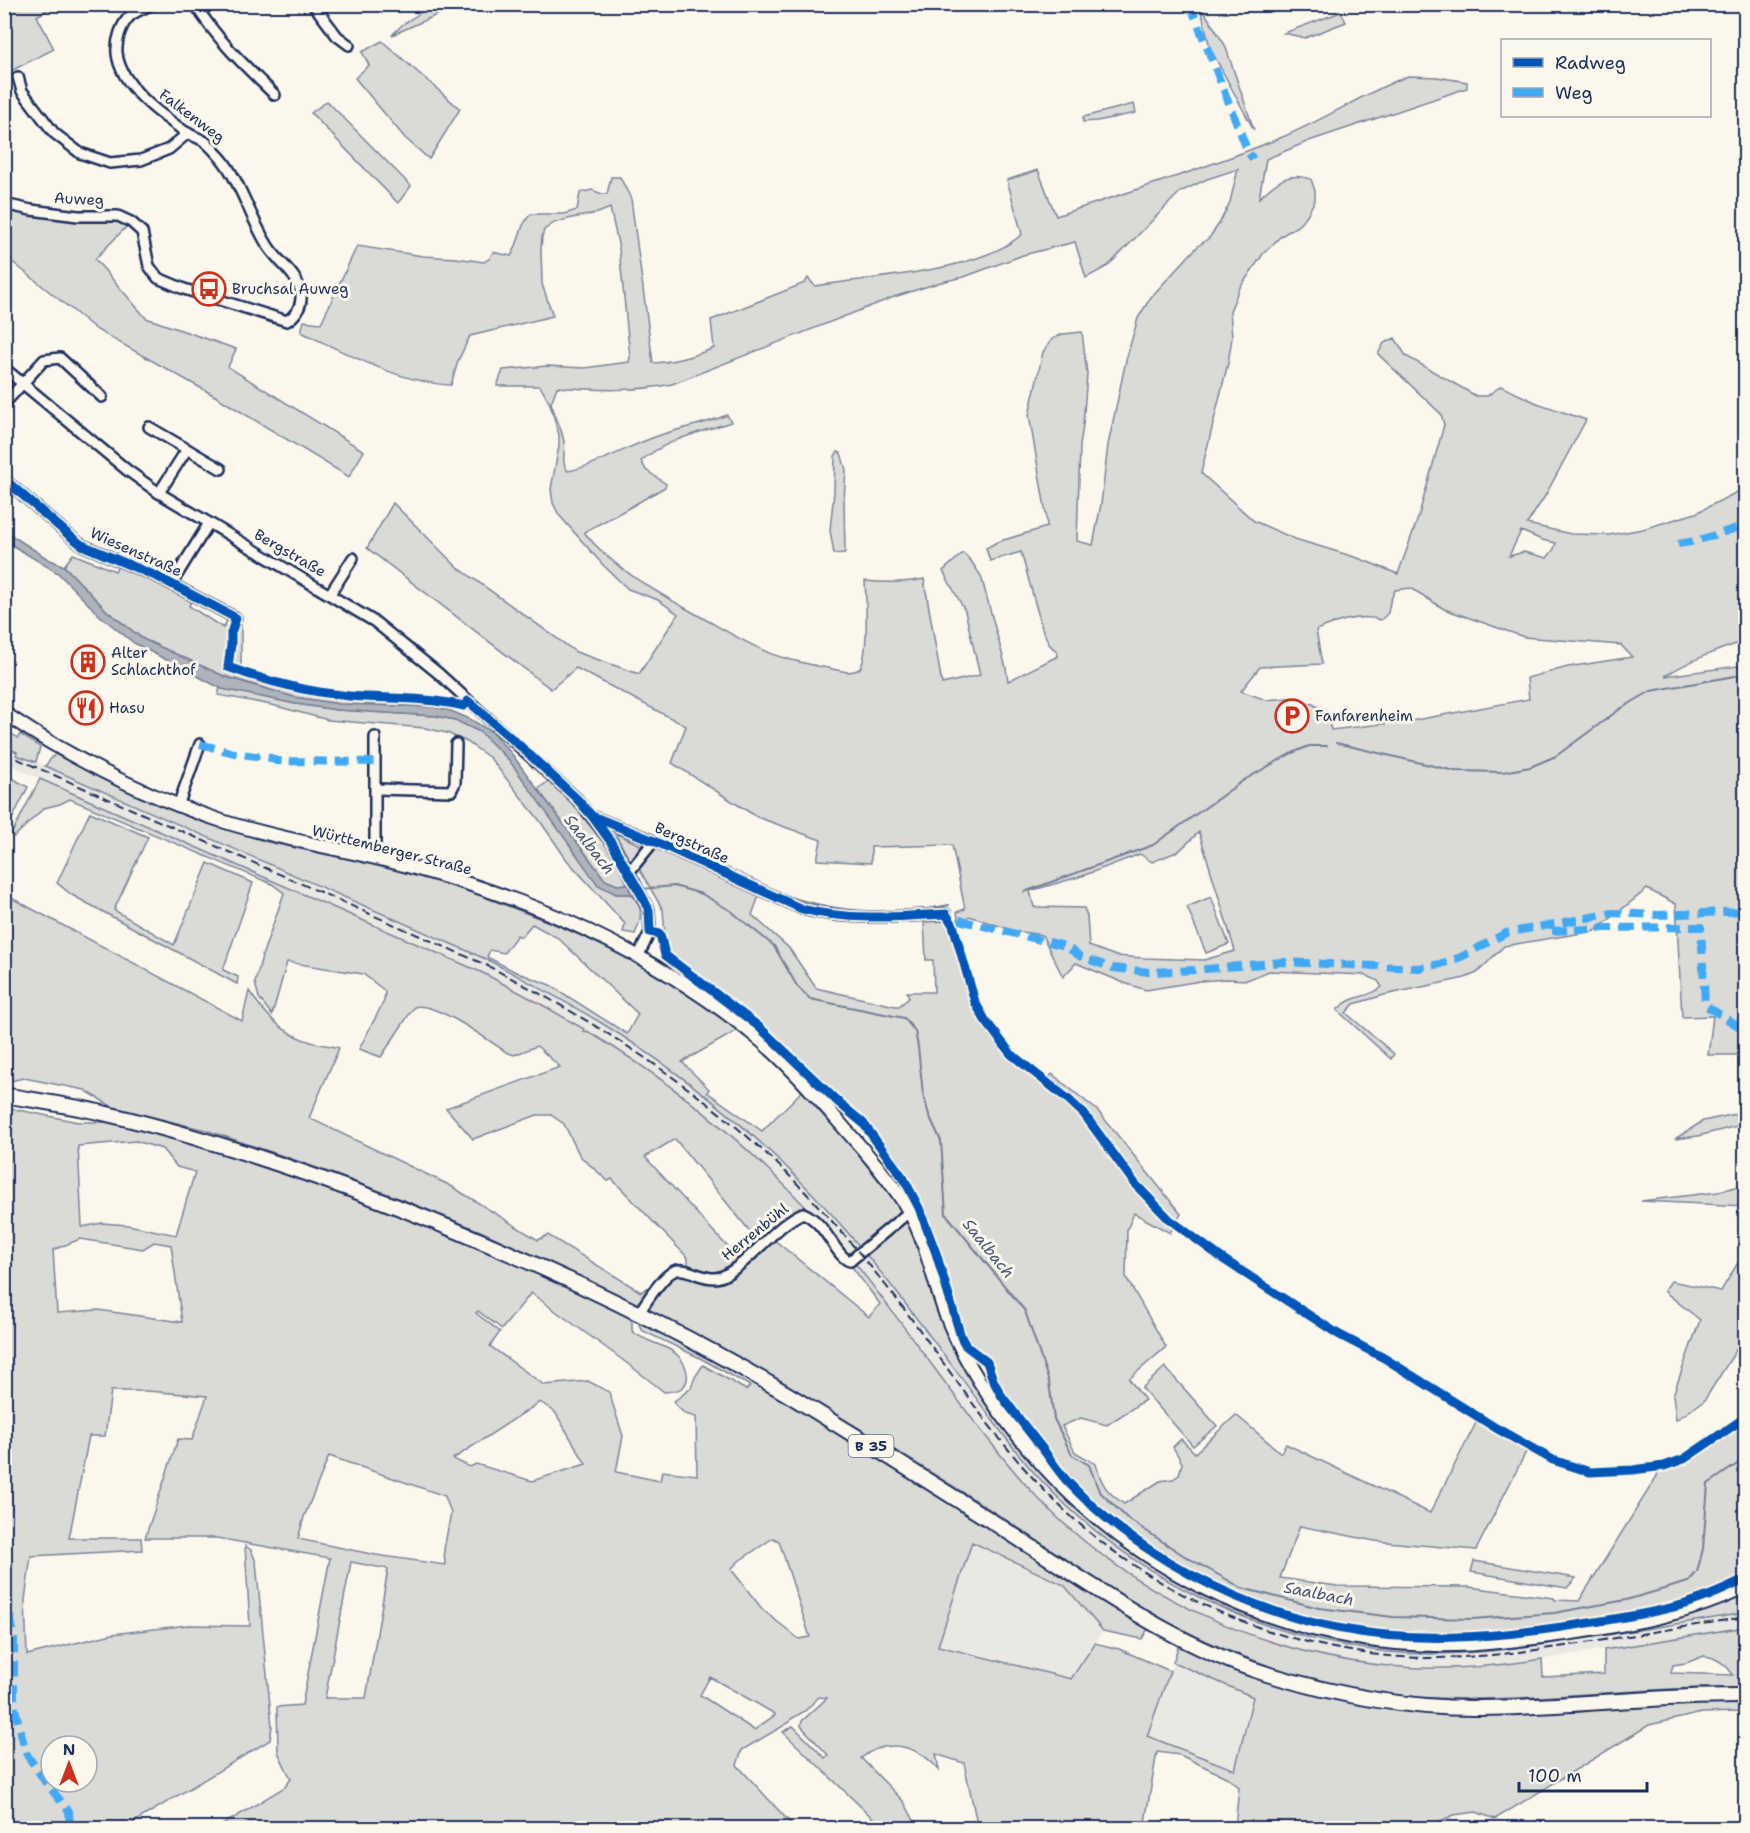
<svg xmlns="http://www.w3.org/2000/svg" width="1750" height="1833" viewBox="0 0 1750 1833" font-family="'Shantell Sans',sans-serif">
<rect width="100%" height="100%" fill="#fbf7ec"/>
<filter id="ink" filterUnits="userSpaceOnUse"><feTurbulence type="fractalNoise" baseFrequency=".0167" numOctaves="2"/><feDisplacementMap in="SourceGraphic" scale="12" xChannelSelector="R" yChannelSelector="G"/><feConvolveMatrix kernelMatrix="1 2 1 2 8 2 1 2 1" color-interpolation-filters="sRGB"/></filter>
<g filter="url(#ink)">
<g fill="#eae8e2">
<path d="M5,751L15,756L16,755L26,757L488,960L545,990L605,1025L664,1065L715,1104L763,1145L810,1191L856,1241L902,1299L997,1429L1038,1478L1082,1520L1176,1586L1224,1609L1278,1630L1335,1644L1391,1652L1454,1654L1525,1648L1745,1613V1627L1526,1662L1454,1668L1388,1666L1332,1658L1273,1643L1217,1622L1168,1598L1118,1566L1072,1530L1027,1487L986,1437L891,1307L845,1250L800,1201L583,1030V1029L539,1003L483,973L20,770L5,761Z"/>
<path d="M972,1542L1064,1585L1103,1631L1071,1679L938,1646Z"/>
<path d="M1173,1662L1253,1697L1235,1770L1147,1736Z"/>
</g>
<g fill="#dadad7" stroke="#7a849a" stroke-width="1.5" fill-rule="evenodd">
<path d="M4,5H56L37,16L54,49L7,73L4,68Z"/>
<path d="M432,5H459L392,35L402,25Z"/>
<path d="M1200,5L1225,45L1254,130L1210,48Z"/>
<path d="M1341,12L1346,22L1305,38L1284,33Z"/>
<path d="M382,41L460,109L429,159L405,138L355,78L369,65L362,52Z"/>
<path d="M1408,76L1437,77L1467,82V88L1309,141L1266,159L1259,198C1276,183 1286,171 1311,179L1315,191V200L1307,215L1299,225L1281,236L1263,254L1239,289L1230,311L1232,338L1228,363L1201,473L1254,521L1295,539L1358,558L1398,574L1418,518L1444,425L1441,414L1378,354L1384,343L1395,338L1406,356L1476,396H1487L1501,386L1537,403L1586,420L1545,496L1527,524L1571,534L1609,535L1643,529L1696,513L1745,488V641C1718,650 1690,660 1665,676L1745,665V1055H1708L1713,1016L1682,1017L1676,904L1647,889L1595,931L1504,946L1477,973L1465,978L1384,995L1354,1004L1346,1013L1394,1054L1391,1059L1337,1010C1352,994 1365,1000 1382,987L1378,981L1366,975L1269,971L1247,980L1226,979L1200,981L1146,990L1124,983L1076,963L1063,977L1042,935L1015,931L969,916L959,923L957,912L965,909L952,845L871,847V863L817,860L821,840L757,817L672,763L686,726L576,668L551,689L367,548L393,503L456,566L576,652L639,674L678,614L658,600L628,589L603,565L559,515L553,503L551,489L559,446V435L550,404L540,386H497L503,370L547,366L584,368L629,362L630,357L619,248L610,208L598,213L572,218L554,223L544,230L542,237L541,249L542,284L553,316L470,336L458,361L451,385C400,383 346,353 301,332L304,321L321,323L357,246L423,256L456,258L484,262L490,258L493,252L511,256C520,243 519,225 531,214H564L577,210L580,193L592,190L602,194H607L611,177H620L631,199L653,363C674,362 694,356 714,348L711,320L805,283L808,278L815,286C870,277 982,272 1022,234L1007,180L1038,170L1056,216C1131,191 1207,168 1280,138C1324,120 1364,93 1408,76ZM1238,169L1230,202L1219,224L1209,238L1198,246L1151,297L1138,318L1126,360L1108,445L1101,504L1093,545L1077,541L1080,446L1083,425L1087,374L1082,332L1063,334L1052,339L1043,352L1029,415L1046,514L1047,527L997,542L986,548L990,561L1021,552L1042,628L1049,644L1057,652L1058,656L1008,681L1006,668L981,576L971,561L963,553L943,571L965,611L980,675L942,684L924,579C904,583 885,583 865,581C866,597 869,656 860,668C857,672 852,671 847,672C824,667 798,663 775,655C753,647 731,634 710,622C666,597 615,572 584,532L627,509L665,487L666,484L646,470L641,461C665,440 701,432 731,422L727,415C704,425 678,428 655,437C626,447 598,465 568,471C560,462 566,453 564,442C562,429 555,416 551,403L557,387C596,390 634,392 672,384L894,297L941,282L964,277L1023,255L1075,242L1086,278L1108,266L1180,192L1207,179ZM1521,531L1542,540L1556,543L1554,549L1547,558L1524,552L1509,556ZM1411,588L1444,609L1524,637L1621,645L1632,657L1568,667L1527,678L1529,699L1416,720L1331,730L1327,712L1311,703L1288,698L1266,700L1241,691L1260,667L1322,664L1316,630C1337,622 1360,613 1381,620L1388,613L1390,602L1395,590ZM1199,832L1235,951L1204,960L1144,958L1116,956L1089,946L1087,916L1084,908L1034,907L1030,891L1082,876L1140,854L1152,862L1179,851Z"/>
<path d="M327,101L411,186L398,203L311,113Z"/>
<path d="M1134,104L1136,113L1097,121L1083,122V117Z"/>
<path d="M4,204L131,222L95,259L146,318L236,349L228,367L364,451L349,477L215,396L97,330L5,256Z"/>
<path d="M838,452L841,453L846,470L844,500L845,553L834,554L830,530L834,492L835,456Z"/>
<path d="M73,554L115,571L119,564L192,599L189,606L223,628L228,619L241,625V670C275,679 309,688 344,692C381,696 418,692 455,699L451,711L432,707L339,704L294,697L221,675L143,639L107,611L64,566Z"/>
<path d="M220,688L296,704L337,710L436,716L455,720L480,732L509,760L616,894H631C644,908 642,918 635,934L623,932L625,924L567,860L540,821L490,758L467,742L447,733L425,728L328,720L272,705L218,695Z"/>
<path d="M5,722L9,726L7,730L8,731L18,738L20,734L40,747L36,762L16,755L17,752L5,747Z"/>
<path d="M55,754L141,797L218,826L267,842L368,863L417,875L469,891L559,926L634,959L667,978L740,1029L682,1062L709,1089L707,1092L762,1131L802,1091L851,1146L905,1213L994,1412L1027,1456L1085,1516L1130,1551L1178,1581L1225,1604L1280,1625L1323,1637L1391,1648L1454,1650L1685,1616L1731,1600L1745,1593V1613C1690,1622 1634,1631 1579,1639C1516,1649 1452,1658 1388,1652C1255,1638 1130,1576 1039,1478C1018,1456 1000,1430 982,1406C929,1335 874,1258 811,1192C750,1128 678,1070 603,1024C565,1001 527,981 488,960L45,766ZM532,924L558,938L638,1014L627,1034L550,985L516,972L487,957L490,950L504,953L517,935L521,937Z"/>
<path d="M5,774L28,787L12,819L5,815Z"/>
<path d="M40,779L483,973L539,1003L584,1029L583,1031L586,1032L587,1031C672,1081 749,1146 816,1218L812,1223L799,1219L779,1236L774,1233L729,1270L715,1276L688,1268V1258L612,1179L608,1181L580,1156L564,1124L551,1115H537L473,1139L446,1108L560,1067L537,1046L514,1055L506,1052C488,1040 433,1000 414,1007L381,1057L359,1049L384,1001L385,991L363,974L287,962L272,1015L259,998L255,983L262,956L284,893L272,884L70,799L60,804L44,808L14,837L11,835ZM675,1139L757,1240L737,1257L645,1157Z"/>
<path d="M550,780L595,829L615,858L627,884L617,885L605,880L538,789Z"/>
<path d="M90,812L148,837L114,910L174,945L208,863L253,883L223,970L238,977L237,984L72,895L57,883Z"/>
<path d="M615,833L644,847L657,846L760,893L752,915L789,948L816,988L895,1006H899L909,998L907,992H934L933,960H926L924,922L944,921L950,926C959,958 967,1004 986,1031C1001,1052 1025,1067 1045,1083L1052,1074L1098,1111L1181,1214L1170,1233L1134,1213L1127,1230L1126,1277L1166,1347L1129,1379L1145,1400L1107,1425L1081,1418L1062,1426L1075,1452L1096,1464C1101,1485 1107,1492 1124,1504L1160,1481L1173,1479L1179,1475L1182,1463L1173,1447L1181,1439L1195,1453L1236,1415L1281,1453L1286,1444L1430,1513L1477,1421L1527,1450L1476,1550L1375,1541L1300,1526L1280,1578L1337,1586L1469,1587L1554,1598L1555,1600L1579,1601L1657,1476L1658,1470C1692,1464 1719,1440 1745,1419V1577L1722,1588L1672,1605L1522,1630L1461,1633L1377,1632L1330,1624L1271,1606L1219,1585L1162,1555L1106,1515L1078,1488L1070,1475L1066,1476L1001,1388L990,1359L971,1346L962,1336L937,1251L907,1178L865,1123L839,1102L756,1022L672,958L666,947L663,910L634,860L629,859Z"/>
<path d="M4,894L242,1021L249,991C265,1014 282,1034 311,1042C320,1045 330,1045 339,1048L309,1118L451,1186L538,1240L548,1235L641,1292L649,1287L652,1290L644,1302L637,1305L588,1280L480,1231L401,1199L295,1160L206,1130L114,1108L85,1090L24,1078L5,1082Z"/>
<path d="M1211,897L1229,944L1206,953L1187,907Z"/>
<path d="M4,1107L78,1122H108L138,1129L298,1176L408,1218L533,1270L626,1315L632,1321V1331C649,1346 675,1343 685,1366C687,1371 688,1375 687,1380C684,1391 674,1391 664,1392C621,1357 575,1326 531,1293L502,1329L478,1311L476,1313L500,1332L490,1346L544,1385L588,1381L609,1392L623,1436L616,1472L660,1481L662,1471L697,1475L696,1417L685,1414L673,1402L691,1388L695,1377L703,1365L746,1390L750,1386L700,1358L643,1331L639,1325L640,1323L642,1322L724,1365L929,1487L1148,1629L1142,1639L1103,1631L1064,1585L972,1542L938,1646L1071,1679L1095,1643L1119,1649L1170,1671L1147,1736L1235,1770L1253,1697L1173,1662L1179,1644L1261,1678L1434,1712L1511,1714L1703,1702H1746L1745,1723L1741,1719V1712L1702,1713L1649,1725L1495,1819L1476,1812L1454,1815L1424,1828H1235L1239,1787L1228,1778L1180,1755L1157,1752L1144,1828H978L964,1763L936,1754L939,1770C918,1745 887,1737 861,1758L904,1802L918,1828H883L783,1732L793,1726L825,1758L828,1755L801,1726L802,1721L827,1698L819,1697L805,1711L791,1719L790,1722L742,1750L737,1765L795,1828H217L285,1787L291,1779L278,1752L277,1707L302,1705L330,1558L217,1538H145L178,1439L192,1440L207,1396L147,1391H111L105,1436H89L69,1538H141L142,1550L31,1556L25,1600L27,1655L112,1634L188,1625L250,1626L245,1546L251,1550L256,1562L272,1726L270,1740L124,1828H5ZM136,1141L162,1149L177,1167L195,1172L176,1235L128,1225L102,1223L82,1227L78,1146ZM80,1239L143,1249L154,1242L171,1245L182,1322L98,1310L57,1313L53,1250ZM540,1402L555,1412L586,1464L532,1481L476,1464L470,1467L453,1459ZM329,1456L445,1496L451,1513L444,1549L445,1565L376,1555L298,1539L304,1517ZM773,1538L779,1541L810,1637L799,1639L763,1610L731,1569L739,1561ZM351,1562L388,1569L366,1698H325ZM710,1677L775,1714V1715L754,1730L700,1695ZM51,1746H87V1782H51Z"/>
<path d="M1745,1112V1124L1698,1136L1675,1139L1703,1121Z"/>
<path d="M1745,1184V1206L1641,1201L1718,1192Z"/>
<path d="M773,1239L869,1317L880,1304L852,1267V1263L854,1262C913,1335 964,1414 1026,1485C1116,1587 1253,1653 1388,1666C1439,1671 1492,1667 1542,1659L1543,1677L1604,1674V1650L1745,1627V1688C1623,1685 1502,1710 1380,1693C1299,1681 1213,1650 1143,1608C1080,1571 1019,1527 956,1488C856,1425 754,1365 649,1311C648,1296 666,1283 675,1273L717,1280ZM1704,1656C1716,1657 1727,1665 1733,1675L1671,1673L1673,1665L1686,1663Z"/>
<path d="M1745,1251V1336L1704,1401L1676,1420L1673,1395L1700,1320L1664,1291L1671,1281L1721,1291Z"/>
<path d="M1165,1367L1217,1426L1193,1446L1142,1388Z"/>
<path d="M1474,1561L1576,1578L1567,1588L1471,1572Z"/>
</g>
<path fill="#afb3bb" stroke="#747e96" stroke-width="1.5" d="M5,531L48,559L64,566L107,611L143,639L226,677L294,697L339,704L432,707L451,711L470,719L492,732L511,753L605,880L617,885L627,884L631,894H616L598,885L509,760L480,732L455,720L436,716L337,710L296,704L222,689L134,643L99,615L58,573L5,541Z"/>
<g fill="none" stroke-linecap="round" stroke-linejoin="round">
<g stroke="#747e96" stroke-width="2">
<path d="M1336,743L1455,771L1503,772L1530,767L1556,756L1620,709L1651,691L1746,674"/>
<path d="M708,861L722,867"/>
<path d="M758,884L770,889"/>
<path d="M642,889L674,886L702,894L731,911L774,946L797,986L810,999L904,1018L915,1031L918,1047L923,1094L929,1115L941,1141L946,1214L1025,1311L1049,1382L1054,1419L1072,1455L1089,1465L1099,1491L1128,1519L1183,1555L1242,1588L1319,1608L1393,1617L1472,1619L1554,1613L1626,1600L1688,1582L1697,1572L1703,1549L1708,1484L1746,1458"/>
<path d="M775,892C831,912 891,918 949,905"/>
<path d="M1024,892L1153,845L1244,780L1290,754L1309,746H1327"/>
</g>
<g stroke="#1b2f5e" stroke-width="14">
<g id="street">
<path d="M195,4C216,39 246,67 275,95"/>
<path d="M313,4L337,36L349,45"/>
<path d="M18,77L22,91L54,133L80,153L110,163L141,160L169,149L188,133"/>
<path d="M4,204L31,210L78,216H118L131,222L142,232L149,266L158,278L184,289L287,321C296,315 302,306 301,294C299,275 277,261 268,246C251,220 239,178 220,157C215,152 210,145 204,141C199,138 193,136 187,133C161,115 120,86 117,53C116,40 121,24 131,15C137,11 145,8 152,4"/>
<path d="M4,368L127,470L159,493L375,622L438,673L577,799L611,842L629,872L649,910L650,932L638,957"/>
<path d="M4,404L44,360L60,358L102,397"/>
<path d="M149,427L221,469"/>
<path d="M4,479L70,536L82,545L158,577L236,618"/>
<path d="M159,493L187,449"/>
<path d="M172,583L209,523"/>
<path d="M330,594L353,558"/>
<path d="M376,789L451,791L455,783L456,744"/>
<path d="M178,806L200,744"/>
<path d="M594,817L654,841L802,909C849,921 897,917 946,914"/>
<path d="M370,856L375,842V737"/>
<path d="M629,872L654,841"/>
<path d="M638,1314C646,1303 661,1277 674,1271C681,1268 689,1271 696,1274C705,1277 714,1280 723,1276C751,1262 776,1224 803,1213C826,1222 836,1258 850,1261L909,1212"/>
</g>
</g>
<g stroke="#1b2f5e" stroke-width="16">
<path id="secondary" d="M4,713C72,759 145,796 222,821C287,842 353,850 418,869C506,893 593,927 671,976C698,993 725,1011 749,1031C785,1059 816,1096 845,1129C868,1155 893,1183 910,1213C927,1245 933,1280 945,1313C960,1352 983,1390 1008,1423C1114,1565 1278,1649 1456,1645C1495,1644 1534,1638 1572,1633C1632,1624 1690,1614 1746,1587"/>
</g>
<g stroke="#1b2f5e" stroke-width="18">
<path id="primary" d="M4,1095C38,1101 73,1106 107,1114C205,1137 301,1170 395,1206C523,1256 651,1315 770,1384C800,1401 829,1420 859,1438C915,1473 972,1508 1027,1544C1104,1593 1179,1647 1267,1674C1336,1695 1409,1709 1481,1708C1570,1707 1657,1695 1746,1696"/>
</g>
<use href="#street" stroke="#fbf7ec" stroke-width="9"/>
<use href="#secondary" stroke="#fbf7ec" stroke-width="12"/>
<use href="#primary" stroke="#fbf7ec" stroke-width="14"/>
<path stroke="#1b2f5e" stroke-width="2" stroke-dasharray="9 4.5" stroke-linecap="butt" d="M4,753L486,965C605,1026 717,1098 809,1196C840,1229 870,1265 898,1301C943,1360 983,1423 1033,1478C1123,1579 1254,1643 1388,1656C1452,1662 1516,1653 1579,1644C1635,1635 1690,1626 1746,1617"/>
<g stroke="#3fa9f5" stroke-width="8" stroke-dasharray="15 8" stroke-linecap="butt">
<path d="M1190,4L1248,152L1253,159"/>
<path d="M1678,544L1696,541L1746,525"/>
<path d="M200,744L234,753L271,758L276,761L375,762"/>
<path d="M959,920L1065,946L1081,957L1113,968L1149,972L1195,970L1282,962L1419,968L1441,964L1461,957L1506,933L1613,913L1660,915L1746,911"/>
<path d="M1552,931L1606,928L1701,927L1705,1005L1738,1026L1746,1027"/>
<path d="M4,1570L14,1639V1705L26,1753L46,1783L69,1811L70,1828"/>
</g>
<g stroke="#fbf7ec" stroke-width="13">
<g id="cycleway">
<path d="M4,479L70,536L82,545L158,577L236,618L231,633V645L228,667C268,682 307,692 349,696C388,699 426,697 464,706L468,701L519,745L577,799L592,816L611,842L642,896L649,910L650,932L660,934L665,955L758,1026L838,1102L863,1123L904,1179L919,1208L936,1253L961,1337L966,1346L987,1362L993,1380L1001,1395C1015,1414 1030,1433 1045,1452C1052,1462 1059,1472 1067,1481C1135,1554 1240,1609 1337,1628C1412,1643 1488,1638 1562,1627C1601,1621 1640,1616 1678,1606C1701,1600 1724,1590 1746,1579"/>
<path d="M592,816L654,841L802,909C849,921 897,917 946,914L953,925L975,1002L985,1020L1011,1054L1069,1100L1084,1114L1136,1185L1169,1219L1223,1259L1338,1334L1384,1358L1496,1428L1553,1460L1590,1472L1633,1470L1664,1466L1684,1459L1746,1417"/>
</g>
</g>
<use href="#cycleway" stroke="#0057b8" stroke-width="9"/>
</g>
</g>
<defs>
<g id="bus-ring" transform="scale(1.725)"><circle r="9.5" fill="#fbf7ec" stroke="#c8321e" stroke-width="1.5"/><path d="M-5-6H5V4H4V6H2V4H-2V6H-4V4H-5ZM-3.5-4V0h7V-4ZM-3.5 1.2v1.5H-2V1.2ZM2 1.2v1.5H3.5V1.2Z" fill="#c8321e"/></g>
<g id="building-ring" transform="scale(1.725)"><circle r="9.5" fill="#fbf7ec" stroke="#c8321e" stroke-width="1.5"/><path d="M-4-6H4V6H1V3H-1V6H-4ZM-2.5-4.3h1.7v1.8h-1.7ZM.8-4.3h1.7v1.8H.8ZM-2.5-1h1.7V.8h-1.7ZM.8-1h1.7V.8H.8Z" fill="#c8321e"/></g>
<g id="restaurant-ring" transform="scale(1.725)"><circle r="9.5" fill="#fbf7ec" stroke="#c8321e" stroke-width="1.5"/><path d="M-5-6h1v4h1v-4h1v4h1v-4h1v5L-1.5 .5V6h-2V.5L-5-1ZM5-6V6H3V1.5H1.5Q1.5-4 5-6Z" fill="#c8321e"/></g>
<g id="parking-ring" transform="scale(1.725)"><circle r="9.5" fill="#fbf7ec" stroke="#c8321e" stroke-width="1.5"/><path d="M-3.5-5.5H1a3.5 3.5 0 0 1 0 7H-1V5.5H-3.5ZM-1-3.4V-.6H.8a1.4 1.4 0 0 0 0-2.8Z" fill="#c8321e"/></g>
</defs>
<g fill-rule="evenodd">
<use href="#bus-ring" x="209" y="289"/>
<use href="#building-ring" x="88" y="662"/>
<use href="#restaurant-ring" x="86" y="708"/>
<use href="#parking-ring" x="1292" y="716"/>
</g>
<g text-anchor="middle" stroke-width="6" stroke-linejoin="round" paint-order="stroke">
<rect fill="#fbf7ec" stroke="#5e6b89" stroke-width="1.5" x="848.5" y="1435" width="45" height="22" rx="4.5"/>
<g font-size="14" font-weight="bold" fill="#1b2f5e">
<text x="871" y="1451">B 35</text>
</g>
<g font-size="15" fill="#1b2f5e" stroke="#fbf7ec">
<text transform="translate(192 116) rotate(37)" y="5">Falkenweg</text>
<text transform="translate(79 199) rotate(3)" y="5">Auweg</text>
<text transform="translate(136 552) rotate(24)" y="5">Wiesenstraße</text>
<text transform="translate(290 553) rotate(30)" y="5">Bergstraße</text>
<text transform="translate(692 843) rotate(24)" y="5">Bergstraße</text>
<text transform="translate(392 850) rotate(14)" y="5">Württemberger Straße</text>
<text transform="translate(755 1232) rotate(-39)" y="5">Herrenbühl</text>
</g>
<g font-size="15" fill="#1b2f5e" stroke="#fbf7ec" text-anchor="start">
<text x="232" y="294">Bruchsal Auweg</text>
<text x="111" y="658">Alter<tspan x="111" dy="17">Schlachthof</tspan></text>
<text x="109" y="713">Hasu</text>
<text x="1315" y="721">Fanfarenheim</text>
</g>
<g font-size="16" font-style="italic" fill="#47577a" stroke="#fbf7ec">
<text transform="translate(590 844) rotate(52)" y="6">Saalbach</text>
<text transform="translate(989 1248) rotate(51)" y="6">Saalbach</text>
<text transform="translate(1319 1593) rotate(11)" y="6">Saalbach</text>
</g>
</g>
<rect width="1750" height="1833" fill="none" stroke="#fbf7ec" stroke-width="24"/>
<rect x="12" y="12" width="1726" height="1809" fill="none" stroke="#1b2f5e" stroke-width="2" filter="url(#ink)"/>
<rect x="1501" y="39" width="210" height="78" fill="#fbf7ec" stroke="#a1a7b3" stroke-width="1.5"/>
<rect x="1513" y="58" width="30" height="9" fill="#0057b8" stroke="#a1a7b3" stroke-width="1.5"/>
<text x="1555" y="69" font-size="18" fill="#1b2f5e">Radweg</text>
<rect x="1513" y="88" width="30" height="9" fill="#3fa9f5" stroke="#a1a7b3" stroke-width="1.5"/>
<text x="1555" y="99" font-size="18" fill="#1b2f5e">Weg</text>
<g transform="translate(69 1764)"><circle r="28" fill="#fbf7ec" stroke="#a1a7b3" stroke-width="1.5"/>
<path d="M0-4.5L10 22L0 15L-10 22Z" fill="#c8321e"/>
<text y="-9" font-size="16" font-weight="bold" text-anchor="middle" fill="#1b2f5e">N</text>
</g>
<path d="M1519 1782v9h128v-9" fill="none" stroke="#1b2f5e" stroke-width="3"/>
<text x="1528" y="1782" font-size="18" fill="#1b2f5e" stroke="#fbf7ec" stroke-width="4.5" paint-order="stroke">100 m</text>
</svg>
